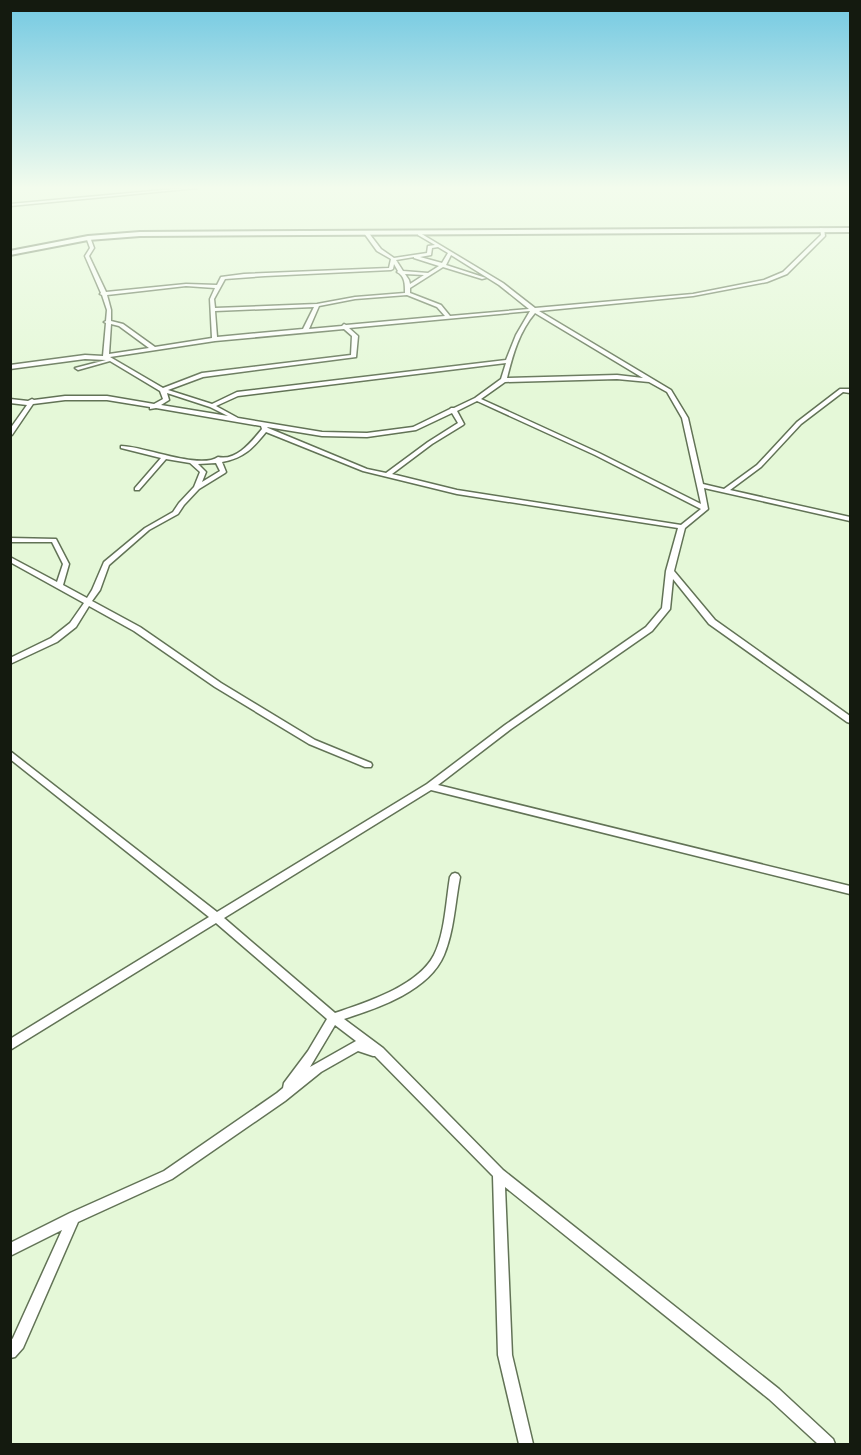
<svg xmlns="http://www.w3.org/2000/svg" width="861" height="1455" viewBox="0 0 861 1455" font-family="'Alegreya Sans',sans-serif">
<rect width="100%" height="100%" fill="#e5f8d8"/>
<g fill="none" stroke-linecap="round" stroke-linejoin="round">
<g stroke="#627356" stroke-width="3">
<g id="minor">
<path d="M185,188H197L10,206V204Z"/>
<path d="M820,228L824,229L825,236L787,274L767,282L693,296L539,311L671,390L688,418L703,484L724,489L757,465L797,422L840,389H850V393L843,392L801,424L761,467L730,490L850,517V521L704,488L708,509L685,528L674,571L715,620L850,716V723L847,722L709,624L673,579L670,609L652,631L511,729L438,785L850,886V894L431,790L224,918L335,1013C367,1002 418,986 434,955C445,933 446,901 450,877L452,874L455,873L458,874L460,877C455,903 454,931 444,955C429,991 378,1008 344,1019L383,1048L503,1170L779,1389L833,1439L835,1444H818L769,1399L505,1187L512,1355L533,1444H519L498,1355L493,1176L375,1056H373L358,1051L321,1072L285,1101L172,1179L78,1222L23,1348L15,1357L10,1358V1342L13,1338L62,1230L10,1256V1243L70,1213L164,1171L277,1093L283,1088L284,1083L308,1051L327,1019L216,923L10,1050V1039L209,917L10,759V751L217,912L427,784L505,725L646,627L662,608L666,571L678,528L457,494L363,471L266,432C253,448 244,458 222,462L226,472L225,473L199,489L184,505L178,514L149,530L109,565L100,590L92,601L140,627L221,683L315,740L371,763L372,765L371,767H365L309,744L215,687L134,631L89,606L76,627L57,642L10,664V658L51,638L70,623L84,603L10,562V557L57,582L63,564L52,542H10V538L56,539L69,564L63,585L87,598L92,590L104,562L145,528L173,512L179,503L194,487L200,472L190,463L166,459L139,490H135V488L161,458L121,448V446C143,446 200,470 218,457C237,461 251,442 262,429L261,426L156,408L150,409V407L107,400H65L33,404L12,435L10,436V429L27,405L10,403V399L28,401L32,399L34,400L65,396H107L154,404L163,399L160,391L110,361L78,370L75,368L106,360L85,359L10,369V365L85,355L103,356L106,323L104,322L106,321L107,310L102,295L100,294L101,293L85,256L90,248L86,237H90L94,248L89,256L106,292L186,284L217,285L221,277L244,274L389,268L391,259L377,251L364,233V232H368L381,249L394,258L427,253L428,246L435,245L418,235V234L420,233L503,283L535,308L693,294L764,280L783,272L821,235ZM438,247L448,253L442,263L420,257L431,255L432,248ZM451,255L499,285L529,309L450,316L441,305L410,293V288L443,267L482,279L486,278L446,265ZM414,257V258L439,266L428,273L403,271L396,260ZM394,264L398,271L397,272C405,276 405,284 405,293L355,297L317,304L215,308L214,299L225,279L265,276L391,270L393,269ZM405,274L424,275L410,284L409,280ZM186,286L215,288L210,299L212,338L155,347L123,324L111,321V310L107,295ZM407,295L437,307L445,316L346,325L344,324L342,326L309,329L319,306L355,299ZM314,307L303,329L217,337L215,311ZM530,311L516,335L506,360L237,392L212,404L168,390L203,377L356,357L358,336L349,328ZM535,313L643,378L617,375L507,378C513,354 519,332 535,313ZM111,324L119,326L149,348L109,354ZM344,329L352,336L351,355L202,373L163,388L110,357L215,341ZM506,363L501,379L475,398L454,408H451L450,409L413,427L367,433L322,432L238,418L216,406L238,396ZM617,379L649,382L667,392L682,418L701,504L599,453L481,399L505,382ZM167,393L210,407L228,416L161,405L169,400ZM477,401L595,455L701,509L681,525L457,490L392,474L432,444L463,425L464,424L457,411ZM452,413L458,423L428,442L386,473L367,469L268,428L267,427L322,436L367,437L416,430ZM216,463L220,471L202,482L206,472L198,464ZM335,1025L356,1041L310,1067Z"/>
</g>
</g>
<g stroke="#627356" stroke-width="4">
<path id="tertiary" d="M850,228V232L140,236L88,240L10,255V251L88,236L140,232Z"/>
</g>
<use href="#minor" fill="#fff" fill-rule="evenodd"/>
<use href="#tertiary" fill="#fff" fill-rule="evenodd"/>
</g>
<linearGradient id="sky" x2="0" y2="1"><stop stop-color="#73c9e2"/><stop offset="0.48" stop-color="#f3fced"/><stop offset="1" stop-color="#f3fced" stop-opacity="0"/></linearGradient>
<rect width="861" height="391" fill="url(#sky)"/>
<rect width="861" height="1455" fill="none" stroke="#141a0f" stroke-width="24"/>
</svg>
